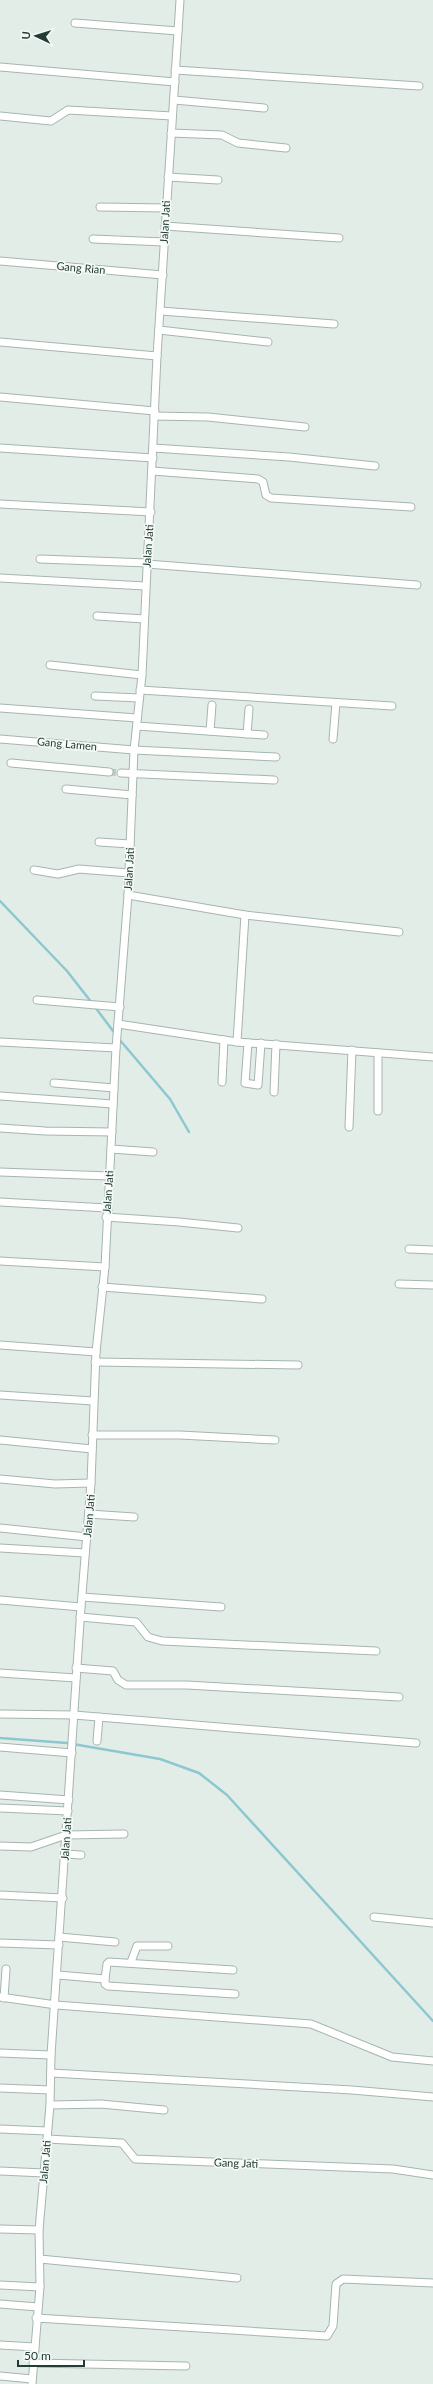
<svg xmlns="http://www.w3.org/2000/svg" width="433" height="2384" viewBox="0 0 433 2384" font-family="Lato,sans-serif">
<rect width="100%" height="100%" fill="#e3ede8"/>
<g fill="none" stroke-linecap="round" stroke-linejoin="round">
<g stroke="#8dc7d0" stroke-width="2.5">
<path d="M0,901L67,971L92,1003"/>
<path d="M95,1007L116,1035"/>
<path d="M119,1039L170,1099L189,1132"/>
<path d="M0,1738L67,1743L160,1759L199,1773L227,1795L433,2021"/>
</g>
<path stroke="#bdcac4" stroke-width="7" stroke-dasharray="7 3.5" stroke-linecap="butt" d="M109,772L121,773"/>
<g stroke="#a6b5af" stroke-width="9">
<g id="minor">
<path d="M75,23L178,31"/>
<path d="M0,67L175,82"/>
<path d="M175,70L419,86"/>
<path d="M174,100L264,108"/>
<path d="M0,116L51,121L68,110L172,116"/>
<path d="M171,133L222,135L238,143L286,148"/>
<path d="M168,177L218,180"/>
<path d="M100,207L166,208"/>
<path d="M165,226L339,238"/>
<path d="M93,239L164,242"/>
<path d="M0,261L163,275"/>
<path d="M161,311L334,324"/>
<path d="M159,330L268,342"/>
<path d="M0,342L157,356"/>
<path d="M0,397L155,411"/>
<path d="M154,416L208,417L305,427"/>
<path d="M0,448L153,458"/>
<path d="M153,448L289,457L375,466"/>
<path d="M152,471L258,479L263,482L266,495L271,498L411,507"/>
<path d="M0,504L151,512"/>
<path d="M40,559L148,563"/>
<path d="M147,564L417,585"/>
<path d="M0,578L145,586"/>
<path d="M97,616L144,619"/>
<path d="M50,665L142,675"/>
<path d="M140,690L392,706"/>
<path d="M95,696L139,698"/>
<path d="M0,708L137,718"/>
<path d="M137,726L264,735"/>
<path d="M210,731L212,705"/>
<path d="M247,734L249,709"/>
<path d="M0,739L134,750L276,757"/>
<path d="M333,739L336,703"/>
<path d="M11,763L109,772"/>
<path d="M121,773L274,780"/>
<path d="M66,789L132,795"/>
<path d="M99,842L130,844"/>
<path d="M34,870L58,874L79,869L129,873"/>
<path d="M128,895L245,915L399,932"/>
<path d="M37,1000L120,1007"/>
<path d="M118,1024L237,1042L433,1057"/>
<path d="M0,1042L116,1048"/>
<path d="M237,1042L245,915"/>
<path d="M248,1043L245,1083L258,1085L261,1043"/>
<path d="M378,1053V1111"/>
<path d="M222,1082L224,1040"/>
<path d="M54,1083L114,1088"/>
<path d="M274,1092L276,1044"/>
<path d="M0,1096L113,1104"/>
<path d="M349,1127L352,1050"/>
<path d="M0,1128L45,1131L112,1132"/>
<path d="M111,1149L153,1152"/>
<path d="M0,1172L109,1176"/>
<path d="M0,1202L107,1208"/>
<path d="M106,1217L179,1222L238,1228"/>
<path d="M409,1249L433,1250"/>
<path d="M0,1261L105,1267"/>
<path d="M399,1284L433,1285"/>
<path d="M102,1287L262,1299"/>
<path d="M0,1345L96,1352"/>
<path d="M95,1362L298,1365"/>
<path d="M0,1395L93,1401"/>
<path d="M92,1435H180L275,1440"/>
<path d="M0,1440L92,1449"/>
<path d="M0,1479L55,1484L91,1483"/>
<path d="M89,1514L134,1517"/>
<path d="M0,1528L87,1537"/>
<path d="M0,1548L85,1553"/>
<path d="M82,1597L221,1607"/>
<path d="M0,1600L81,1607"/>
<path d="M80,1617L136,1622L148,1637L162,1641L376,1651"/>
<path d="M76,1668L113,1671L118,1680L126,1685H187L399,1697"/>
<path d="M0,1673L76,1678"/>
<path d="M0,1714L74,1715L416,1743"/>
<path d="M97,1741L99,1717"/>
<path d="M0,1747L72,1753"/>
<path d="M0,1795L69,1800"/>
<path d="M0,1808L68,1811"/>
<path d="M0,1846L31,1847L66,1835L124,1834"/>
<path d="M65,1854L81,1855"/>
<path d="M0,1895L63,1898"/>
<path d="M374,1917L433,1923"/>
<path d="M59,1937L115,1942"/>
<path d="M0,1943L59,1945"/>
<path d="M131,1962L137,1946H168"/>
<path d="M58,1975L105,1979L107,1964L109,1962L233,1970"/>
<path d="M105,1979V1984L108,1986L235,1994"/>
<path d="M0,1997L56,2005L311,2024L392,2057L433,2061"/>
<path d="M4,1998L6,1969"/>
<path d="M0,2053L51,2055"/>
<path d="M51,2073L352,2090L433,2097"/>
<path d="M0,2088L50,2090"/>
<path d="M50,2105L101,2104L164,2110"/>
<path d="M0,2129L47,2131"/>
<path d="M47,2139L122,2143L135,2159L393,2169L433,2175"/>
<path d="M0,2171L44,2173"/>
<path d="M0,2229L39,2230"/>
<path d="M40,2259L237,2278"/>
<path d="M0,2285L40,2287"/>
<path d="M0,2304L38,2307"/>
<path d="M36,2318L327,2336L333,2326L336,2284L343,2279L433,2283"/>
<path d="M0,2345L35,2347"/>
<path d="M33,2363L186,2366"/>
<path d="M0,2376L32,2379"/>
<path d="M32,2384L40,2287L39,2230L50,2105L51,2055L81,1607L91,1483L96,1352L105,1267L116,1048L128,895L134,750L142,675L157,356L180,0"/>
</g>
</g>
<use href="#minor" stroke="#fff" stroke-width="7"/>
</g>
<g text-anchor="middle" stroke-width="3.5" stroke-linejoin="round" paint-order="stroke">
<g font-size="11" fill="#233d36" stroke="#f4f9f6">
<text transform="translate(165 222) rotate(-87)" y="4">Jalan Jati</text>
<text transform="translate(81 268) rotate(5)" y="4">Gang Rian</text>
<text transform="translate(148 546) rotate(-86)" y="4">Jalan Jati</text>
<text transform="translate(67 744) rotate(5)" y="4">Gang Lamen</text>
<text transform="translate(129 869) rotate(-87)" y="4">Jalan Jati</text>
<text transform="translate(108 1192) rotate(-86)" y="4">Jalan Jati</text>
<text transform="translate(89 1516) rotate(-85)" y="4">Jalan Jati</text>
<text transform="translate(66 1839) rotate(-86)" y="4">Jalan Jati</text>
<text transform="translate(45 2162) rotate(-85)" y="4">Jalan Jati</text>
<text transform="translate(236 2163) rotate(2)" y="4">Gang Jati</text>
</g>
</g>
<g transform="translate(36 36) rotate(274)" stroke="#f4f9f6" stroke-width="3" paint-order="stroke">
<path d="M0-3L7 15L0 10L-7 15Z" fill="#233d36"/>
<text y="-6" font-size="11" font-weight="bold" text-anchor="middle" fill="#233d36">U</text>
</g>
<path d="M18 2360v6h66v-6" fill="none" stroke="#233d36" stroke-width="2"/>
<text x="24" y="2360" font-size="12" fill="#233d36" stroke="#f4f9f6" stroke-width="3" paint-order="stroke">50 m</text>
</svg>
